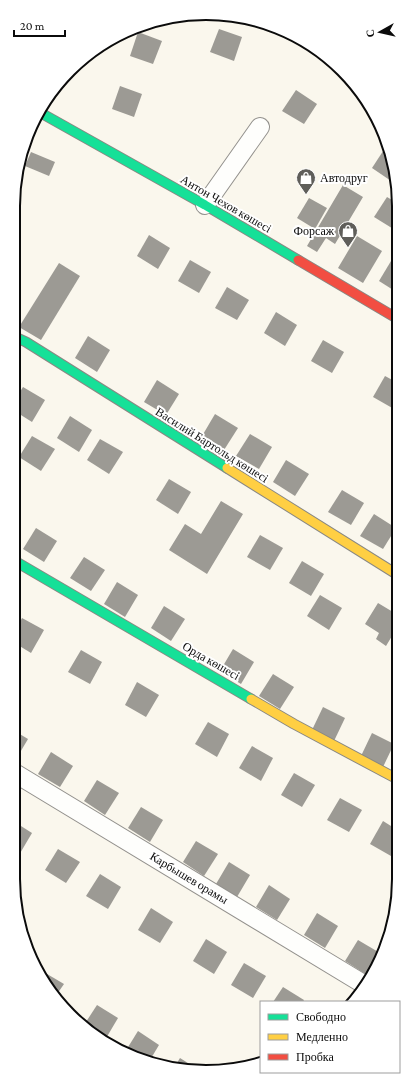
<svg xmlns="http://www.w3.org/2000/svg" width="412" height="1085" viewBox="0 0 412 1085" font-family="'Crimson Pro',serif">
<rect width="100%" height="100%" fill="#faf7ed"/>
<g fill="#9c9a94">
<path d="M219,29L242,37L234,61L210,52Z"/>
<path d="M138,32L162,41L153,64L130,56Z"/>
<path d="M120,86L142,94L134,117L112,109Z"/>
<path d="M296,90L317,104L304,124L282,111Z"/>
<path d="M387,145L397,181V185L372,168Z"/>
<path d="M31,152L55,162L49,176L25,166Z"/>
<path d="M343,185L363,197L335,244L326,238L317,252L307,246Z"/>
<path d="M387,197L397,203V226L395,230L374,217Z"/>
<path d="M309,198L327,208L315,229L297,218Z"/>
<path d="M149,235L170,248L158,269L137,256Z"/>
<path d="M357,236L382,251L363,283L338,268Z"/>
<path d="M190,260L211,272L199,293L178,281Z"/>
<path d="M391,261L398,265V293L379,281Z"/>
<path d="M59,263L80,276L41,340L19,327Z"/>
<path d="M227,287L249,300L237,320L215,308Z"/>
<path d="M276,312L297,325L285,346L264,333Z"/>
<path d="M88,336L110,350L97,372L75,358Z"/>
<path d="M323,340L344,352L332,373L311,361Z"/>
<path d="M385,376L398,383V402L394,409L373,397Z"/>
<path d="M157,380L179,394L166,415L144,402Z"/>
<path d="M23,387L45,400L32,422L13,410V403Z"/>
<path d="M215,414L238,428L224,450L202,436Z"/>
<path d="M70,416L92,430L79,452L57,438Z"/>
<path d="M250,434L272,447L259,469L236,456Z"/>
<path d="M32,436L55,449L41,471L19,457Z"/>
<path d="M100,439L123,452L109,474L87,460Z"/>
<path d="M286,460L309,474L295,496L273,482Z"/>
<path d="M169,479L191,492L178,514L156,500Z"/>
<path d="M342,490L364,503L351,525L328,512Z"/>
<path d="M221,501L243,514L207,574L169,550L185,524L201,534Z"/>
<path d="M13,513L21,518L13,531Z"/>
<path d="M374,514L396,528L383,549L360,536Z"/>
<path d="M36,528L57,541L44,562L23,549Z"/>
<path d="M260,535L283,548L270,570L247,557Z"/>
<path d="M84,557L105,570L91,591L70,578Z"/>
<path d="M302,561L324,574L311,596L289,583Z"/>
<path d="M117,582L138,595L125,617L104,604Z"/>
<path d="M320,595L342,608L329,630L307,616Z"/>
<path d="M378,603L398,615V626L386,646L376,639L379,633L365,624Z"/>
<path d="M164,606L185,619L171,641L151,628Z"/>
<path d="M22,618L44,630L31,653L13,642V635Z"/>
<path d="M233,649L254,662L241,684L220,671Z"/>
<path d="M81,650L102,662L90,684L68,672Z"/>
<path d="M273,674L294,687L280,709L259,696Z"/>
<path d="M137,682L159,695L146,717L125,705Z"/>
<path d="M323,707L345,718L334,741L312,730Z"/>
<path d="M208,722L229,734L217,757L195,744Z"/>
<path d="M13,730L28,739L15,761L13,760Z"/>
<path d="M372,733L394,744L383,767L361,756Z"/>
<path d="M252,746L273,758L261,781L239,768Z"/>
<path d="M51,752L73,766L60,787L38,774Z"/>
<path d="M294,773L315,785L302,807L281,795Z"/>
<path d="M97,780L119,793L105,815L84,801Z"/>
<path d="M340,798L362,810L349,832L327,820Z"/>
<path d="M141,807L163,820L150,842L128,828Z"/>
<path d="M13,821L32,833L19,855L13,851Z"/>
<path d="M383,821L399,831V843L391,856L370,844Z"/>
<path d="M196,841L218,854L204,876L183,862Z"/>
<path d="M58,849L80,862L66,883L45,870Z"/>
<path d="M229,862L250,875L237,897L216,884Z"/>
<path d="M100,874L121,887L108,909L86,896Z"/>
<path d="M269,885L290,899L277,920L256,907Z"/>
<path d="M151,908L173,922L160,943L138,930Z"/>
<path d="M317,913L338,926L325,948L304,935Z"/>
<path d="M206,939L227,952L214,974L193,961Z"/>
<path d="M358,940L380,953L367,975L345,961Z"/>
<path d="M244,963L266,976L253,998L231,985Z"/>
<path d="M42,971L64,984L55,997L41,972Z"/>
<path d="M283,987L304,1000L303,1002H273Z"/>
<path d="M97,1005L118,1018L105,1040L84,1025Z"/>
<path d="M138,1031L159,1045L150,1060L125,1052Z"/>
<path d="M180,1058L199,1070H181L174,1068Z"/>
</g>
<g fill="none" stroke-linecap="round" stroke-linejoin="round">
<g stroke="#93918d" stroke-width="20">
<g id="street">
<path d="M205,205L260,127"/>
<path d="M13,772L365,985"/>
</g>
</g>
<g stroke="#898883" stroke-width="11">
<g id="fast">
<path d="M41,113L205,205L298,260"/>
<path d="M13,336L26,342L227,468"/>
<path d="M13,560L251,699"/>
</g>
</g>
<g stroke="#898883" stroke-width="11">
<g id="slow">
<path d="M227,468L398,575"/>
<path d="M251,699L294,724L399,780"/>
</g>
</g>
<g stroke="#898883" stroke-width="11">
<path id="jam" d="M298,260L398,319"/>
</g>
<use href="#street" stroke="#fefefc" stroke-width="18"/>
<use href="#fast" stroke="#16e098" stroke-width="9"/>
<use href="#slow" stroke="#ffcf43" stroke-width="9"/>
<use href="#jam" stroke="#f24e42" stroke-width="9"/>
</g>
<defs>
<g id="shop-pin" transform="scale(1)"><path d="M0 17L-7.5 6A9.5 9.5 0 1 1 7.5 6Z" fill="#5f5e5a" stroke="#fff"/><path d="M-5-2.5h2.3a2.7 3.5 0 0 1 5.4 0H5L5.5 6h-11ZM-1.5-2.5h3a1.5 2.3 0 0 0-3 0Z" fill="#fff"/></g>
</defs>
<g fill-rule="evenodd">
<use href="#shop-pin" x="306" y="178"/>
<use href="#shop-pin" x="348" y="231"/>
</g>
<g text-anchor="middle" stroke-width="4" stroke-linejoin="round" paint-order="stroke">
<g font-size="12" fill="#0b0b0b" stroke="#fff" text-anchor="start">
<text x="320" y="182">Автодруг</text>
<text x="334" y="235" text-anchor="end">Форсаж</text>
</g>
<g font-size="12" fill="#0b0b0b" stroke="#fff">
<text transform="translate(226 204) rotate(30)" y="4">Антон Чехов көшесі</text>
<text transform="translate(212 445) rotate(32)" y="4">Василий Бартольд көшесі</text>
<text transform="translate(211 661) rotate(30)" y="4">Орда көшесі</text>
<text transform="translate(189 878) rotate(31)" y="4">Карбышев орамы</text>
</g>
</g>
<path d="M0 0H412V1085H0ZM206 20H206A186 186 0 0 1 392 206V879A186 186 0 0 1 206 1065H206A186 186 0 0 1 20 879V206A186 186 0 0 1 206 20Z" fill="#fff" fill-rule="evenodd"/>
<path fill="none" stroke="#0b0b0b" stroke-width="2" d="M206 20H206A186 186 0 0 1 392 206V879A186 186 0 0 1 206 1065H206A186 186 0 0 1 20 879V206A186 186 0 0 1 206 20Z"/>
<rect x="260" y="1001" width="140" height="72" fill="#ffffff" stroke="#9d9d9d"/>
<rect x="268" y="1014" width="20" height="6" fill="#16e098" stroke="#9d9d9d"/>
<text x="296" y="1021" font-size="12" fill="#0b0b0b">Свободно</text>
<rect x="268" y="1034" width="20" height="6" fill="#ffcf43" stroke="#9d9d9d"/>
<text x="296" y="1041" font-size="12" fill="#0b0b0b">Медленно</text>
<rect x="268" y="1054" width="20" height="6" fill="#f24e42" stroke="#9d9d9d"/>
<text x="296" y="1061" font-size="12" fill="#0b0b0b">Пробка</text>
<g transform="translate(380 32) rotate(262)" stroke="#ffffff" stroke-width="3" paint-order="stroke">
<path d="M0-3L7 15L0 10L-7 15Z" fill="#0b0b0b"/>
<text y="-6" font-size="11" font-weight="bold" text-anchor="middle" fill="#0b0b0b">С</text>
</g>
<path d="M14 30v6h51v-6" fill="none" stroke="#0b0b0b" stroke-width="2"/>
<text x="20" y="30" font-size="12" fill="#0b0b0b" stroke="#ffffff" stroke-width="3" paint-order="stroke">20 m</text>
</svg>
